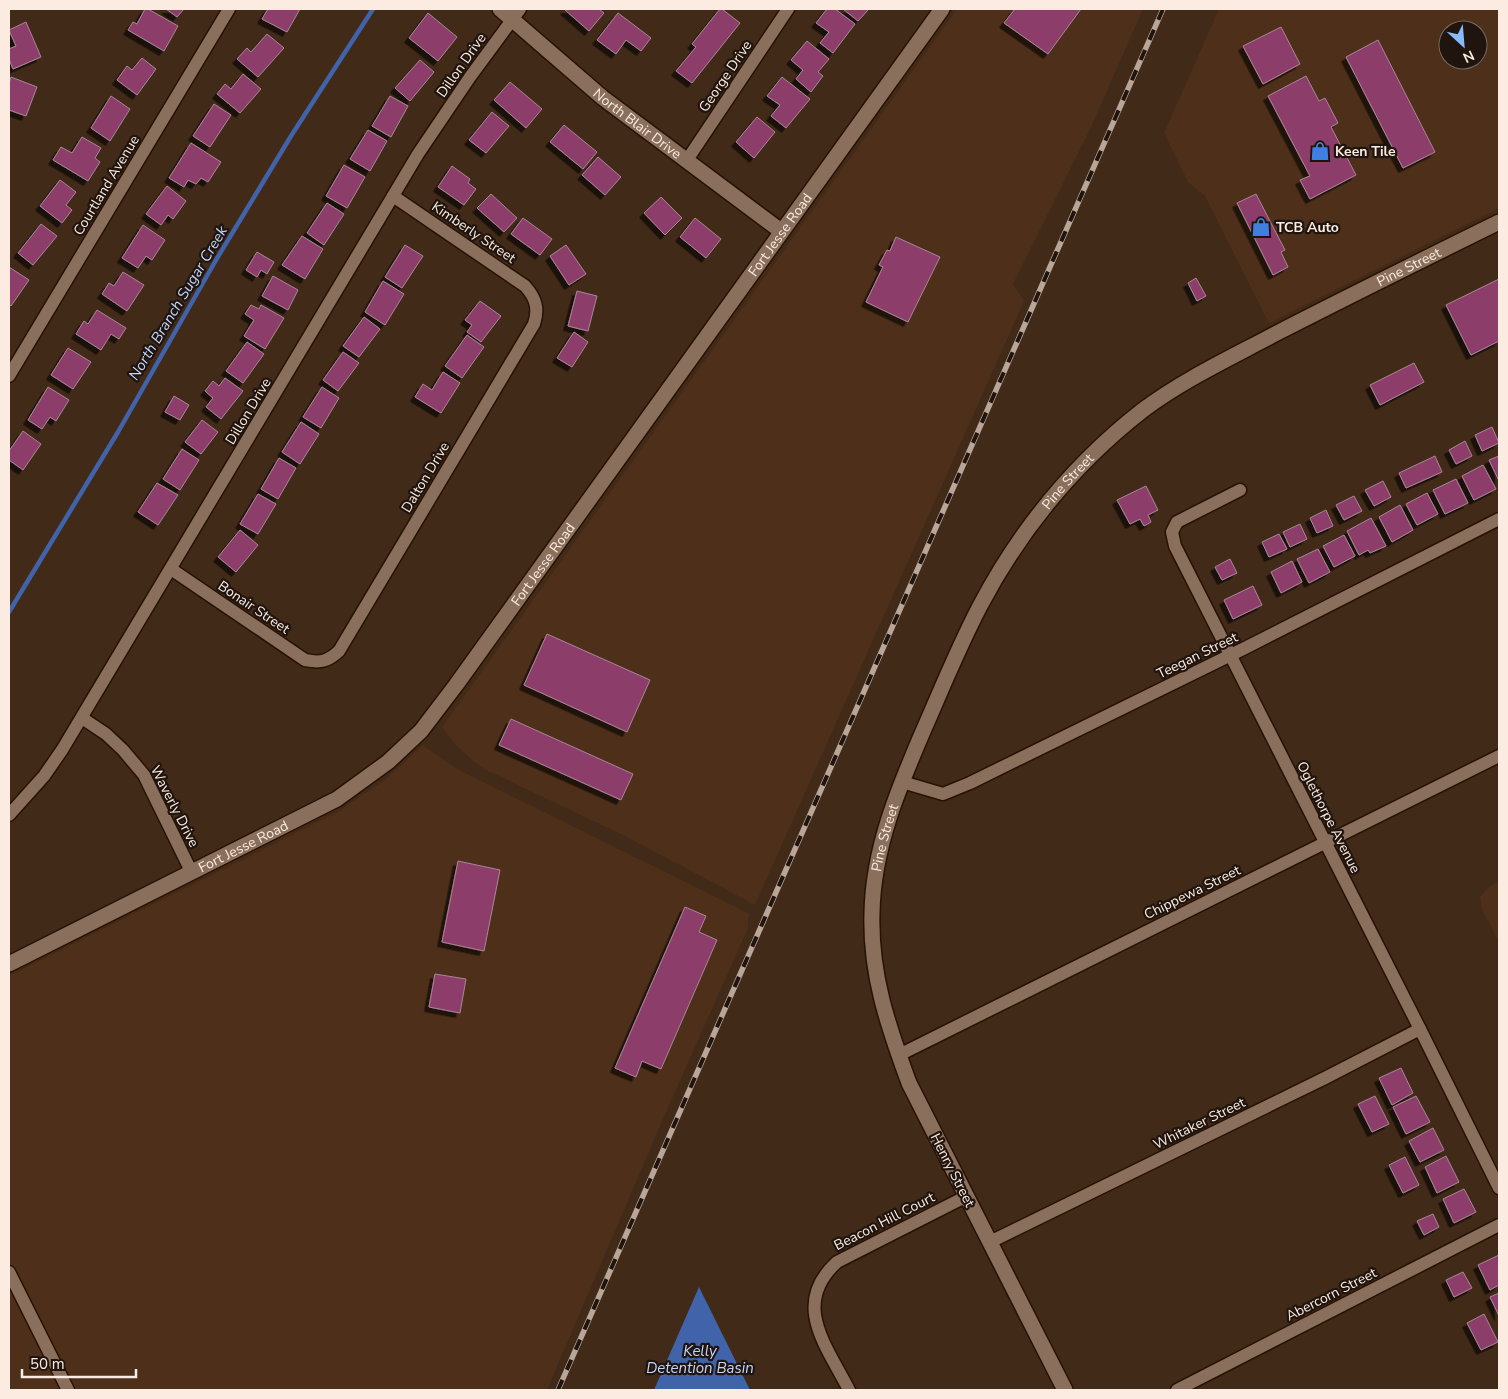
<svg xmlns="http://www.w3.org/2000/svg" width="1508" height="1399" viewBox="0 0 1508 1399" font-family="'Nunito Sans',sans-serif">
<defs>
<filter id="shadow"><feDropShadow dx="-4.5" dy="4.5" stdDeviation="0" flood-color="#0009"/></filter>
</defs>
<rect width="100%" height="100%" fill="#422a19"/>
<g fill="#4d2f1a" fill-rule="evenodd">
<path d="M957,9H1143L1092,125L1013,284L1024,301L755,905L625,836L484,769L474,762L456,745L442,727Z"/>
<path d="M1219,9H1499V208L1269,323L1205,196L1188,182L1164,133ZM1448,30H1478V60H1448Z"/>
<path d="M423,745L455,768L750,914L748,919V928L663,1119L547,1390H9V976L336,813L386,779Z"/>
<path d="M1499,882V942L1482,909L1480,897L1489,887Z"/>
</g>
<path fill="#4063aa" d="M699,1287L750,1390H654Z"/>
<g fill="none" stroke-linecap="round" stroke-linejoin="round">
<path stroke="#4063aa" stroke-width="4.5" d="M9,612L118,432L216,260L291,136L373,9"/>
</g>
<g fill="#8c3e6b" stroke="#a78797" filter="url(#shadow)">
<path d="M145,9H148L178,26L164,51L128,30L133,22L137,24Z"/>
<path d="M166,9H184L177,17Z"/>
<path d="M268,9H300L287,32L262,19Z"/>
<path d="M566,9H599L604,13L589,31L565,10Z"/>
<path d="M720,9H722L740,23L692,83L676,71L696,47L692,44Z"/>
<path d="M827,9H835L855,24L833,53L820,43L829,32L816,23Z"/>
<path d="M843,9H869L858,21Z"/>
<path d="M1015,9H1081L1048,54L1004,23Z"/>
<path d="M428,13L457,37L438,61L409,38Z"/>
<path d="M618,13L651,38L641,51L626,40L616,54L597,40Z"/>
<path d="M26,22L41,57L13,69L9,59V49L16,46L9,30Z"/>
<path d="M1281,27L1300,64L1263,84L1243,46Z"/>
<path d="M267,34L284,48L258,77L237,59L247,48L251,52Z"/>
<path d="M1378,40L1435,152L1403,168L1346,57Z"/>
<path d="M807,41L829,59L818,72L823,76L811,92L796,79L803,70L791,60Z"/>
<path d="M142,58L156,69L137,95L117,80L127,66L132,70Z"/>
<path d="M420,60L434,72L410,101L395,88Z"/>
<path d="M243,74L261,89L240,113L217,94L225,84L231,89Z"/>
<path d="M1306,76L1319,101L1325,98L1338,123L1331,127L1356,175L1310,199L1300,180L1310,176L1268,96Z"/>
<path d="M11,77L37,87L26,116L9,110V83Z"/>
<path d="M782,77L810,99L786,128L771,116L780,105L767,96Z"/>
<path d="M510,82L542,109L526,128L494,100Z"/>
<path d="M111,96L130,109L110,141L91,128Z"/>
<path d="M390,96L408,106L391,137L372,126Z"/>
<path d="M214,104L231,115L210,147L193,136Z"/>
<path d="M492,112L509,126L486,153L469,140Z"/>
<path d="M757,117L775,132L754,158L736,142Z"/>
<path d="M564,125L597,152L583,169L550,142Z"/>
<path d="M368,130L387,141L370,171L350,159Z"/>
<path d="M82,137L101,148L95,158L100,162L88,181L53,160L61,147L72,153Z"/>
<path d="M191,143L221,162L208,182L201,178L196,184L188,180L184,187L169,178Z"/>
<path d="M598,157L621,177L605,195L582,175Z"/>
<path d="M344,165L365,177L347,208L326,196Z"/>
<path d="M452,166L470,179L468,183L476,189L464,205L438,187Z"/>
<path d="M60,180L76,192L66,205L72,210L62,223L40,206Z"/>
<path d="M167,186L186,201L173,219L168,215L161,225L146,214Z"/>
<path d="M491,194L517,218L504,232L477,208Z"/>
<path d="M1256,194L1285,250L1281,252L1288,267L1273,275L1237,203Z"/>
<path d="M661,197L682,218L665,235L644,213Z"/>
<path d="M327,203L344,214L324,245L307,233Z"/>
<path d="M523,218L552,239L540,255L511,234Z"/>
<path d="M695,218L721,239L706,258L680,237Z"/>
<path d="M41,224L57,236L33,265L18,253Z"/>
<path d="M143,225L165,240L152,260L146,256L138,268L122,258Z"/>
<path d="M302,236L323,249L305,279L282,265Z"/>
<path d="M896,237L940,257L908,322L866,302L883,267L879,265L887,250L890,251Z"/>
<path d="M405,245L423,256L402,288L385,277Z"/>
<path d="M566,245L586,274L569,285L550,256Z"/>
<path d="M257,252L274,262L267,274L261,270L257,277L246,270Z"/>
<path d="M9,267L29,280L11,306L9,304Z"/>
<path d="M123,272L144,285L127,311L102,294L109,283L114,286Z"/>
<path d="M273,276L298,290L288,310L262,296Z"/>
<path d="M1196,278L1206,296L1197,301L1188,283Z"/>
<path d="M1499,279V341L1471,355L1446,305Z"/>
<path d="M383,281L404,294L385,325L365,312Z"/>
<path d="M577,291L597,296L588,331L568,326Z"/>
<path d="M480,301L501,316L481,342L467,332L472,325L465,320Z"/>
<path d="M251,305L259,309L261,305L284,318L265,349L244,336L254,320L245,314Z"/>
<path d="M97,310L126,328L119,339L111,334L101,350L76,334L84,321L88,324Z"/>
<path d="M364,317L380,329L359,357L343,346Z"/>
<path d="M574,332L588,342L572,367L557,358Z"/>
<path d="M467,335L484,347L462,378L445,366Z"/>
<path d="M247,342L264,354L243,383L226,371Z"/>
<path d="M68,348L91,362L73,389L51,375Z"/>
<path d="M343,352L359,363L338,391L323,380Z"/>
<path d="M1414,363L1424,382L1380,405L1370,385Z"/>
<path d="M443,372L460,383L441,413L415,397L423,384L432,390Z"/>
<path d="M225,378L243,391L221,419L206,407L213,398L205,391L213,381L219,386Z"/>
<path d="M48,387L69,400L56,421L50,417L42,429L28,420Z"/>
<path d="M322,387L339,398L321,428L303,417Z"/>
<path d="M174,396L189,405L180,420L165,412Z"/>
<path d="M202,420L218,432L201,454L185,442Z"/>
<path d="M301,422L319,434L300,464L282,452Z"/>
<path d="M1492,427L1499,443L1482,451L1475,435Z"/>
<path d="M23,431L41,444L23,470L9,460V451Z"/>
<path d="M1465,441L1472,456L1456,464L1449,450Z"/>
<path d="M182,449L199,460L180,490L163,479Z"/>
<path d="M1435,456L1442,472L1406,488L1399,473Z"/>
<path d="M1499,456V481L1489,460Z"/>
<path d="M279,458L296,468L278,499L261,489Z"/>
<path d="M1483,465L1496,489L1474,500L1462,476Z"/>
<path d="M1456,479L1468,503L1445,514L1433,490Z"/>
<path d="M1383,481L1391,497L1374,506L1365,490Z"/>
<path d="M157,483L178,495L158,525L138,512Z"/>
<path d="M1146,486L1158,510L1148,515L1151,522L1144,526L1140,519L1130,524L1117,500Z"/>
<path d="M1427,493L1438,514L1417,525L1406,504Z"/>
<path d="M258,494L276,504L258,534L240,524Z"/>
<path d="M1354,496L1362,511L1344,520L1336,505Z"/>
<path d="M1400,505L1413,530L1392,542L1379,517Z"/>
<path d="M1326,510L1333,526L1317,533L1310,518Z"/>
<path d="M1371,518L1386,546L1370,553L1368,550L1359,555L1347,531Z"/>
<path d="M1300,524L1307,539L1290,547L1283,532Z"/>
<path d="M240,530L258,545L236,572L218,557Z"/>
<path d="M1279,534L1287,549L1269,557L1262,542Z"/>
<path d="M1344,535L1355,556L1334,567L1323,546Z"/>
<path d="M1318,549L1330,572L1309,583L1297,559Z"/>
<path d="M1230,559L1237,573L1222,580L1215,567Z"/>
<path d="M1292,561L1302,582L1281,593L1271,572Z"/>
<path d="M1253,586L1262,605L1233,619L1224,600Z"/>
<path d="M547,634L650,680L627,732L524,685Z"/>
<path d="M511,719L633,774L621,800L499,745Z"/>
<path d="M458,861L500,870L484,951L442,942Z"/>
<path d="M685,907L706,916L699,932L717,940L661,1069L642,1061L636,1077L615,1068Z"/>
<path d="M435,974L466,979L460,1013L429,1007Z"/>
<path d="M1401,1068L1413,1093L1392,1105L1379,1078Z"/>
<path d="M1375,1096L1389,1124L1372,1132L1358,1104Z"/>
<path d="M1416,1096L1430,1122L1406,1134L1393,1107Z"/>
<path d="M1433,1128L1444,1150L1420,1162L1409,1141Z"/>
<path d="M1446,1156L1459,1182L1437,1193L1425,1167Z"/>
<path d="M1405,1157L1419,1185L1403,1193L1389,1165Z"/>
<path d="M1464,1189L1476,1212L1454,1223L1443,1199Z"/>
<path d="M1433,1214L1439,1227L1424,1235L1417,1221Z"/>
<path d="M1499,1255V1285L1490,1290L1478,1265Z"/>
<path d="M1463,1272L1472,1288L1454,1297L1446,1280Z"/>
<path d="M1499,1293V1316L1490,1297Z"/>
<path d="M1484,1314L1498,1342L1481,1350L1467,1323Z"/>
</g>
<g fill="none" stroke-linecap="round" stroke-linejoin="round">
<g stroke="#271203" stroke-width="15">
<g id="minor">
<path d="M687,160L788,9"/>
<path d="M9,376L229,9"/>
<path d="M1240,490L1177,522L1172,532L1175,546L1420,1029L1499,1188"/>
<path d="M171,569L305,660C320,663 327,662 339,651L534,324C539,309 536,298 525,286L393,196"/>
<path d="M82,718L106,734L123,750L144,775L192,873"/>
<path d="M902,782L943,794L970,783L1245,648L1499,519"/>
<path d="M9,815L44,776L62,750L418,154L470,77L520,9"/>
<path d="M899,1055L1499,756"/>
<path d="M990,1242L1325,1078L1420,1029"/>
<path d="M9,1272L68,1390"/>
<path d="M849,1390C826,1345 791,1304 837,1262L967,1196"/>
<path d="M1177,1390L1499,1225"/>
</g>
</g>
<g stroke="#271203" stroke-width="18">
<g id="tertiary">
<path id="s1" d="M500,9L603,98L781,231"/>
<path id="s2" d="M9,964L337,799L388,762L421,731L456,685L942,9"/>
<path id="s3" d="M1065,1390L909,1083C888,1026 870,974 872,913C873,848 899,787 924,729C942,688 959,646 980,606C1020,530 1075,463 1143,410C1183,380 1230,358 1275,334C1349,296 1424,259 1499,222"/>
</g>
</g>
<use href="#minor" stroke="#8a6f5c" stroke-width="12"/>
<use href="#tertiary" stroke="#8a6f5c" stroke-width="15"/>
<g stroke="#b9a699" stroke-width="5.5">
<path id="rail" d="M558,1390L1163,9"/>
</g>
<use href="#rail" stroke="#20150e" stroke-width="4" stroke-dasharray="11" stroke-linecap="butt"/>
</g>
<defs>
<g id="shop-bare" transform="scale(1.5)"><path d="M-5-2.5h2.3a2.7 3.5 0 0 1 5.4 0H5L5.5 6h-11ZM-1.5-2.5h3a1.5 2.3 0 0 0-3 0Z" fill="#3f7fe0" stroke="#20150e" stroke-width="2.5" paint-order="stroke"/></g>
</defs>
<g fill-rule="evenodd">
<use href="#shop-bare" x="1320" y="151"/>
<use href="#shop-bare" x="1261" y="227"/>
</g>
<g text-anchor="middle" stroke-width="4.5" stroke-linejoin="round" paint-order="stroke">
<g font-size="14" fill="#fbebe1" stroke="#20150e">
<text transform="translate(461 65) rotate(-55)" y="5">Dillon Drive</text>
<text transform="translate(725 76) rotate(-56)" y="5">George Drive</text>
<text dy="5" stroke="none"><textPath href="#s1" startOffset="179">North Blair Drive</textPath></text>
<text transform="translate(106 185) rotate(-59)" y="5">Courtland Avenue</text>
<text transform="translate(474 232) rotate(34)" y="5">Kimberly Street</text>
<text dy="5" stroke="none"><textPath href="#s2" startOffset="1088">Fort Jesse Road</textPath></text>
<text dy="5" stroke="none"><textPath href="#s3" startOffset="1406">Pine Street</textPath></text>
<text transform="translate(248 411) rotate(-59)" y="5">Dillon Drive</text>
<text transform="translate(425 477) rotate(-59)" y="5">Dalton Drive</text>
<text dy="5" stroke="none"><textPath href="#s3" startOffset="1000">Pine Street</textPath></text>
<text dy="5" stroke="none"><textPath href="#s2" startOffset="682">Fort Jesse Road</textPath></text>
<text transform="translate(254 607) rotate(34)" y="5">Bonair Street</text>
<text transform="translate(1197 655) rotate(-26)" y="5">Teegan Street</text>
<text transform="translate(175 806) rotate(63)" y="5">Waverly Drive</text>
<text transform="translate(1329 817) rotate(63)" y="5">Oglethorpe Avenue</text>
<text dy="5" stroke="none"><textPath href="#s3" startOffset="596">Pine Street</textPath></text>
<text dy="5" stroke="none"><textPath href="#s2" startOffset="262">Fort Jesse Road</textPath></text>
<text transform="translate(1192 892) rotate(-26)" y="5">Chippewa Street</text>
<text transform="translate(1199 1123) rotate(-26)" y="5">Whitaker Street</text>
<text transform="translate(953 1170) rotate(63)" y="5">Henry Street</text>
<text transform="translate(884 1221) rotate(-27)" y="5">Beacon Hill Court</text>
<text transform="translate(1331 1294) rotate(-27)" y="5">Abercorn Street</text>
</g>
<g font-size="14" font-weight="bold" fill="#fbebe1" stroke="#20150e" text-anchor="start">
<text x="1335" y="156">Keen Tile</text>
<text x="1276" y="232">TCB Auto</text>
</g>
<g font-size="15" font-style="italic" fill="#c1d6fe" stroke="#20150e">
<text transform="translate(178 303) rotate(-59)" y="5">North Branch Sugar Creek</text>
<text x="700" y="1356">Kelly<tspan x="700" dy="17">Detention Basin</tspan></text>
</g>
</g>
<rect width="1508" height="1399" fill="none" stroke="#fbebe1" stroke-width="20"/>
<g transform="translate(1463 45) rotate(154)"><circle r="24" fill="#20150e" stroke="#786b62"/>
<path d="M0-4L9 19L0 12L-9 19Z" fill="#88bafc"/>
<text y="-8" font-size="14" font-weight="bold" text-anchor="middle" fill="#fbebe1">N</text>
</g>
<path d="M22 1369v8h114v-8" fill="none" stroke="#fbebe1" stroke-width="2.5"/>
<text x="30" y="1369" font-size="15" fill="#fbebe1" stroke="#20150e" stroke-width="4" paint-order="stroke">50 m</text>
</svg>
